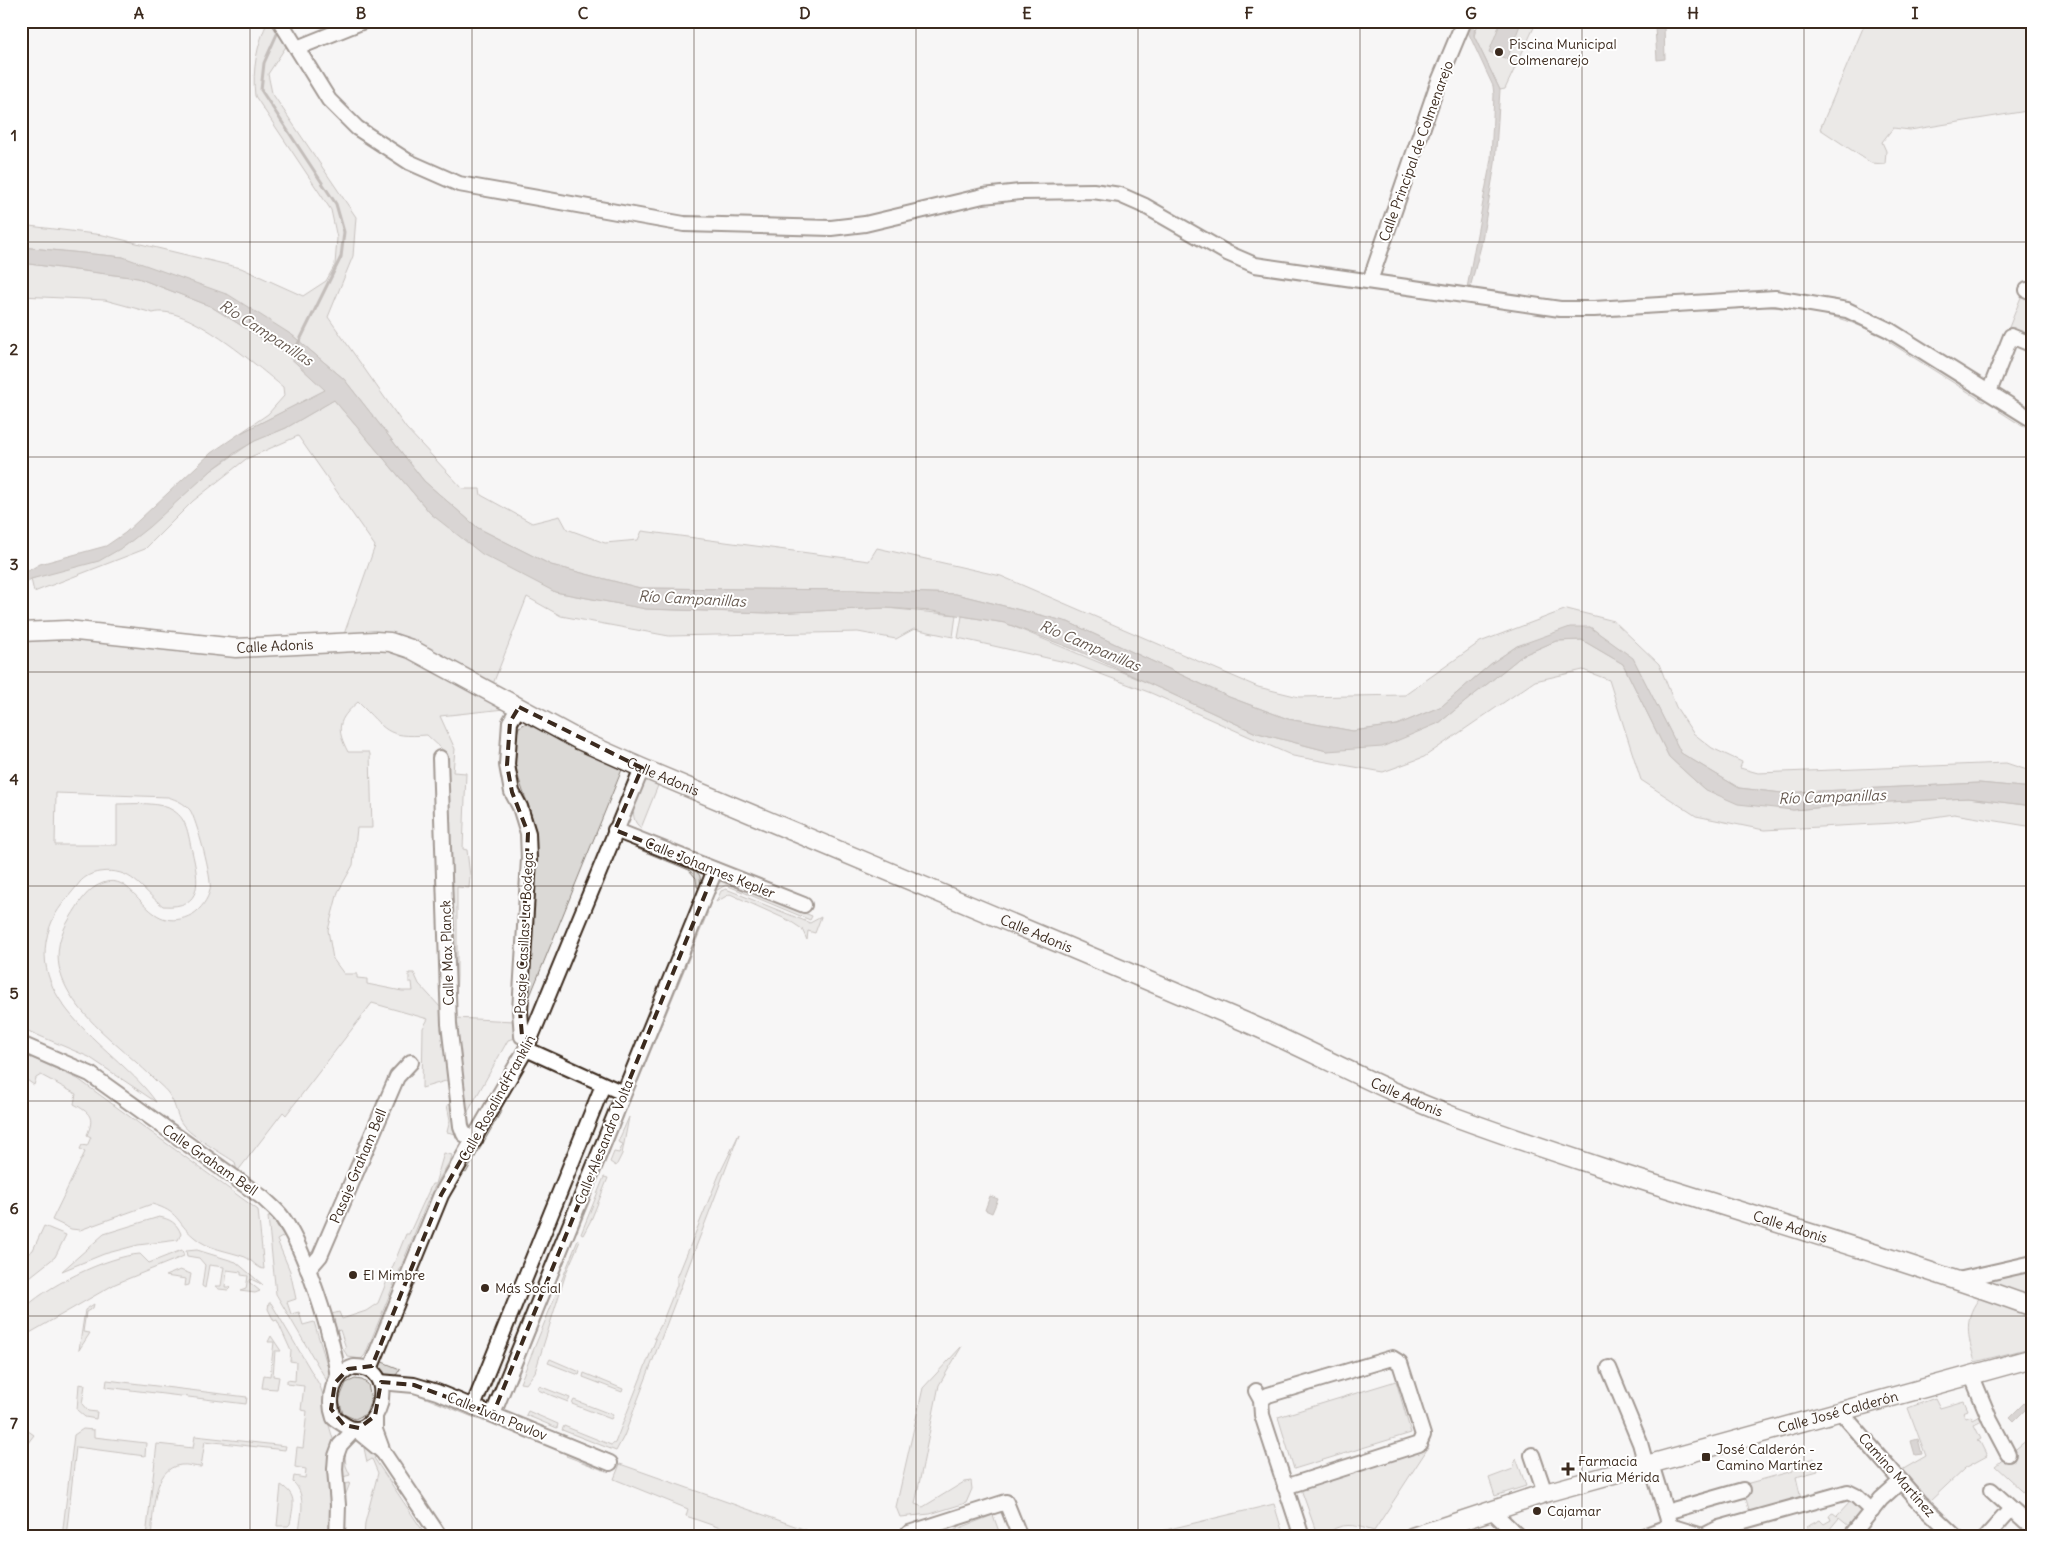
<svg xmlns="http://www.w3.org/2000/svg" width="2054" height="1558" viewBox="0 0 2054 1558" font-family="Delius,sans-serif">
<rect width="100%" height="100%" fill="#f7f6f6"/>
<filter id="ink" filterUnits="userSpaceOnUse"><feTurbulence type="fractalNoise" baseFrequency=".02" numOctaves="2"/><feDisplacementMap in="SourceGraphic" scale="10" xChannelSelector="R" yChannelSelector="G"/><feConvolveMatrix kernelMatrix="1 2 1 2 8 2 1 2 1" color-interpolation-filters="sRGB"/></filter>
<g filter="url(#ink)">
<g fill="#dbd9d6" stroke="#8b827a">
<path d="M268,21H272L287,45L268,74L272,93L356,217L353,256L328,317L406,428L463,489H480L481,495L532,523L560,516L567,529L605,543L638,540L642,531L869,561L877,548L1001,576L1258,687L1299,697L1405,695L1480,642L1567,609L1614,621L1659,664L1676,707L1693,733L1712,748L1742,762L1740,768L1758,773L2006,763L2033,772V788L1979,783L1782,793L1739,788L1681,753L1633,659L1590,627L1517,646L1492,663L1442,706L1397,725L1353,731L1288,719L1229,697L1068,622L956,594L854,590L640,588L551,565L478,528L424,481L344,379L292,335L123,257L21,247V225L103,235L241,268L303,296L326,281L335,265L337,238L331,210L255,96C252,70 257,44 268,21Z"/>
<path d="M1479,21H1537L1505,89L1500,90L1474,36Z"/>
<path d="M1866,21H2033V110L1910,130L1893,128L1882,142L1886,151L1885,164L1871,163L1820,129Z"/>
<path d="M21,263L138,278L210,306L284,352L326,390L239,434L268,414L284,396L283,387C257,366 186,303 153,313L105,300L21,296Z"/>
<path d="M2023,292L2033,296V340L2008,330Z"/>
<path d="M1777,303L1844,315L1879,330L1877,334C1792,289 1685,311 1592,317V315Z"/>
<path d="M1892,339L1988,398L1984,402L1889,342Z"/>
<path d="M334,400L431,514L555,592L646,609L768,613L886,608L956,615L953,637L914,629L896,639L858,632L669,636L561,616L527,597L493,684L400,638L343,637L375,546L298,436L246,459L193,501L145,549L34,592L31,579L125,546L212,470L254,441L286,428Z"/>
<path d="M2005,409L2033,426V433L1999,411Z"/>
<path d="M962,616L1005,623L1148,683L1254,732L1327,751L1439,723L1523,655L1556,641L1582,640L1623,664L1669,757L1704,789L1793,810L1869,803L1968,798L2033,806V827L1954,814L1894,823L1764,830L1696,816L1641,780L1609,680L1583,670L1535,681L1424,757L1383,772L1293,756L1151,693L1074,664L958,638Z"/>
<path d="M51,637L388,645L504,709L440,716L455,749L453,772L466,773L463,849L467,850L470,876L469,888L457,887V976L455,1018L514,1021L516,1038L508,1040L465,1117L452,1018L442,749L427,735C385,738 387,730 358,702C337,720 336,729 348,752H369L370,754L372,828H357L353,865L338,892L328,930L333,959L344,974H357V978L367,979V984L402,991H413L412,982H409V973H414L419,984L441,1008V1014L444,1015V1023L441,1029L449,1080L422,1088L423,1028L428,1019L372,1003L286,1115L283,1112L237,1172L235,1162C223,1154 190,1135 183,1125C177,1118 176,1106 171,1098C168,1091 161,1086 156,1081C115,1038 26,988 70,918C79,904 86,889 103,883C138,870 145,940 193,914C201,909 208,899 210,890C213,881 196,818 190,810C184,803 177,800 168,797L56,793L55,845H117V804C134,804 160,801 174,811C188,820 188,836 192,851C199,881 204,909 163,906C140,889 133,867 99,872C92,873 84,877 80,882C71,894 59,906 53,919C16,1002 118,1047 156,1102L89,1057L21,1028V639Z"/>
<path d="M530,721L623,767L530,996L526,993L535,830C528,792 505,768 519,727Z"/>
<path d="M651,779L659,783L641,828C625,816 639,796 643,782Z"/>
<path d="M638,847L694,868L700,876L701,888L697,887L696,878L689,870L638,849Z"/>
<path d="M727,880L733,883V885L812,916L810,920L726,885L717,890L715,894L711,893L721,881Z"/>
<path d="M726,889L810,923L821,917L815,933L808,931L807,940L802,929L790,921L730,894L716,902L721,891Z"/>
<path d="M705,910L708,912L638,1082L635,1081Z"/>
<path d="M21,1053L78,1079L258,1210L264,1269C258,1269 252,1260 245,1257C229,1251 207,1249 194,1237C175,1221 180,1212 152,1204L80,1230L71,1229L52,1220L85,1152L80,1149L82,1145L87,1146L91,1137L87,1135C95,1117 90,1113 74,1104L76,1094L41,1075L36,1078L34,1085L21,1076Z"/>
<path d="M453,1104L456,1134L447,1132L450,1120L447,1105Z"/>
<path d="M499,1109L502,1110L466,1173L464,1172Z"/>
<path d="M621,1115L624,1116L577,1232L574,1231Z"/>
<path d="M629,1117L622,1154L616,1166L610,1162L614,1152L619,1153L623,1144L618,1142Z"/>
<path d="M739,1134L624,1436L616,1451L562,1430L564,1426L611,1445L615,1443L656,1339L654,1338L661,1325L677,1285V1278L719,1175Z"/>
<path d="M444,1153L452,1155L451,1159L431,1193L365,1355L361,1359L348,1357L343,1349L346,1348L340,1330L337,1331L332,1314L339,1312L342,1319L366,1311L378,1303L406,1234H409L432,1184H435Z"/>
<path d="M604,1177L608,1178L591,1220L583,1235L581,1234Z"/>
<path d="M159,1217C170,1219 177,1223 181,1234L178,1240L138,1245L104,1254L62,1271L104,1234Z"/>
<path d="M268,1217H271L284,1236L277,1240L290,1271L296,1299L287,1302L291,1314L299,1312L303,1325L314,1322L329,1371L327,1381L276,1294Z"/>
<path d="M44,1226L66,1235L55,1257L21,1284V1259L33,1250Z"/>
<path d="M571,1239L573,1240L516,1381L513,1380Z"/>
<path d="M578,1240L580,1241L566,1273L535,1372L526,1384L520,1383Z"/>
<path d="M182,1250L184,1256L115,1284L21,1338V1312C43,1287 108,1256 140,1254L149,1263Z"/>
<path d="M197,1250L236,1262L263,1285L251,1279L249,1282L260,1291L255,1293L240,1291L246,1289L248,1276L241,1275V1272L227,1270L225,1287H231L228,1290L219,1289L215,1286H221L224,1267L209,1265L205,1288L202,1286L205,1265L199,1258L187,1256L186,1251Z"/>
<path d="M2033,1268V1301L1982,1283V1278Z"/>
<path d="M180,1270L191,1274L189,1285L185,1286L186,1279L165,1276Z"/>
<path d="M1982,1295L2033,1311V1329L2026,1349L1975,1362C1968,1336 1962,1318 1982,1295Z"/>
<path d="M269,1303H271L320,1386L324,1398V1408L333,1439L329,1474L332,1537H298C300,1520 308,1495 293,1482L294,1476L305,1478L306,1469L295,1467L297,1447L303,1448L307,1411L301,1410L304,1386L287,1384V1380L295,1381L296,1362L290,1361L291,1351L277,1320L274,1321L268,1309Z"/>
<path d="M94,1304L93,1308L86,1312L83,1332L90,1333L79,1350L85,1310Z"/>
<path d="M271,1336L281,1351H275L273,1376L279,1377L277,1389L262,1388L264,1375L270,1376L274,1342H268Z"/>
<path d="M962,1346L939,1385L915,1504L923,1507L964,1482L971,1481L972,1489L966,1503L930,1514L900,1517L896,1507L923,1388Z"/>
<path d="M550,1359L580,1372L579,1375L548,1363Z"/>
<path d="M380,1361L400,1369L395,1377L388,1376L381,1372Z"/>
<path d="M584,1373L623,1389L622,1392L583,1377Z"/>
<path d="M355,1379L362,1380L368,1384L371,1400L366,1414L355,1419L343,1414L339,1400L346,1383Z"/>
<path d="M107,1380L247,1397L246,1404L106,1387Z"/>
<path d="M1396,1381L1411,1433L1294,1469L1278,1417Z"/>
<path d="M79,1384L85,1385L82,1404L88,1411L97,1412L96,1419L85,1417L77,1410Z"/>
<path d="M539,1386L570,1398L568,1402L538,1390Z"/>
<path d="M416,1392L487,1420L485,1422L416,1394Z"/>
<path d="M1935,1398L1940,1408L1964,1401L1968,1410L1963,1412L1966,1418L1971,1416L1973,1420L1984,1414L1986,1419L1974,1425L1981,1439L1977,1441L1980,1442L1987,1456L1965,1468L1928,1503L1900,1471L1926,1456L1908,1408Z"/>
<path d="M574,1400L613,1415L611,1419L572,1404Z"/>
<path d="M528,1411L558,1424L557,1428L526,1415Z"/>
<path d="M525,1419L612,1455L524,1422Z"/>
<path d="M21,1426L34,1435L21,1452Z"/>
<path d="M83,1429L94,1430V1437L146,1443L145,1456L76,1447L66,1537H62L74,1435Z"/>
<path d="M2033,1435V1501L1995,1466Z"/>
<path d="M195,1436L286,1446L285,1450L205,1441L201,1467C195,1467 187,1464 181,1465C151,1468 154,1515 151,1537H146L157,1444L193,1448Z"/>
<path d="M344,1446L346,1466L350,1475L343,1477L344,1484L350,1483L341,1507L338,1469Z"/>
<path d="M367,1446L378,1456L374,1458L427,1537H364L365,1523L378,1473L372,1459L367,1462L364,1448Z"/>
<path d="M1428,1448L1374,1531C1363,1528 1351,1523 1339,1527C1330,1529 1328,1537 1318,1537L1301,1489Z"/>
<path d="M568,1453L600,1466L603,1470L566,1456Z"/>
<path d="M1516,1458L1526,1486L1495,1496L1489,1478L1513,1469Z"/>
<path d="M1814,1458L1818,1471L1796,1477L1801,1499L1750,1513L1742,1485L1793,1471L1792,1464Z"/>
<path d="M620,1464L809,1531L864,1537H723L726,1530L686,1516L688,1509L614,1479Z"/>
<path d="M281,1485C298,1496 293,1505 290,1524L288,1526H277Z"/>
<path d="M1851,1501L1864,1512L1850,1527L1839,1518L1829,1530L1836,1537H1815L1806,1527L1820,1520L1824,1524L1831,1520L1829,1515L1833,1513L1837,1516Z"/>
<path d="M1274,1504L1284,1537H1136Z"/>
<path d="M993,1515L1001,1537H937Z"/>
</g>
<g fill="#b4aeaa" stroke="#847972">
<path d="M1470,21H1475L1474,36L1500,90L1495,164L1481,246L1470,288H1467L1491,159L1494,95L1493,86L1467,30Z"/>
<path d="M1501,21L1520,25L1507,59L1489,52Z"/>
<path d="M1655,27H1664L1665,59L1657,60Z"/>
<path d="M21,247L123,257L229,295L292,335L344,379L424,481L478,528L551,565L640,588L854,590L956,594L1068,622L1229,697L1288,719L1353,731L1397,725L1442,706L1492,663L1517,646L1570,627H1590L1633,658L1681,753L1739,788L1782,793L1979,783L2033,788V806L1968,798L1869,803L1793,810L1738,804L1704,789L1669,757L1623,664L1582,640L1556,641L1523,655L1439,723L1382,747L1327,751L1254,732L1081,652L1005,623L932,611L886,608L768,613L646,609L555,592L482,554L431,514L334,400L286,428L255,441L236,452L212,470L149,527L125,546L99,561L31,579L21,586V575L40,564L106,546L125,533L211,453L239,434L325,390L284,352L210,306L138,278L21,263Z"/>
<path d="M990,1196L998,1199L992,1213L985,1210Z"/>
<path d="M2024,1403L2028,1407L2014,1421L2010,1417Z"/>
<path d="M1918,1439L1922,1454L1915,1455L1911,1441Z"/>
</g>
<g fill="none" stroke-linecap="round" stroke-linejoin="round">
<path stroke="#847972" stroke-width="3" d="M277,34L264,63L261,90L336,204L344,232L341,257L298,344"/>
<g stroke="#3b2a1e" stroke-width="18">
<g id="minor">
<path d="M280,21L329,100L357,128L409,162L459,184L684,224L831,228L865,224L983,196L1020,192L1093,191L1120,195L1145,206L1227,253L1255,265L1560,309H1594L1775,298L1847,310L1889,330L2033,420"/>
<path d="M297,48L364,21"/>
<path d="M1370,281L1437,86L1464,21"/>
<path d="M2027,290L2033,292"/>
<path d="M1989,392L2011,336L2033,345"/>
<path d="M519,707L510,722L507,765L512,792L520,807L528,833L529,859L520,1011L522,1036L530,1039"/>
<path d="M440,758L449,1024L461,1126L464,1134L475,1140"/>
<path d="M615,830L804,905"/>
<path d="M21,1044L90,1074L263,1198C269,1204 277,1210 282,1217C306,1251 333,1336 338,1378"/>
<path d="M526,1049L623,1093"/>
<path d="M308,1270L320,1256L397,1077L411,1062"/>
<path d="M1958,1280L2033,1263"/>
<path d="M354,1367C399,1366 381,1432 354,1429C347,1428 340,1422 334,1418C327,1398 332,1374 354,1367Z"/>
<path d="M1609,1368L1640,1443L1646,1465"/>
<path d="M370,1369L441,1195L526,1049L642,768"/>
<path d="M1971,1374L1990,1420L2008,1454"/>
<path d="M380,1382L414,1385L437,1392L610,1463"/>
<path d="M1256,1391L1261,1400L1262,1415L1302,1537"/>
<path d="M1261,1400L1268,1395L1392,1358L1400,1363L1423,1435L1419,1444L1285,1487"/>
<path d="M473,1407L603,1085"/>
<path d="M1840,1411L1919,1502L1956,1537"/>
<path d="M493,1414L715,870"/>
<path d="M375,1416V1430L383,1452L440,1537"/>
<path d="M1532,1455L1545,1493"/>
<path d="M1991,1490L2033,1528"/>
<path d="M1491,1510L1519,1537"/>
<path d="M1666,1512L1743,1490"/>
<path d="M1670,1526L1706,1537"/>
<path d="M1703,1536L1719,1528L1848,1492L1856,1496L1872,1511"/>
<path d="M337,1537L338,1505L335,1469L336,1456L340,1445L355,1429L383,1452"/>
<path d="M906,1537L909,1533L1006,1502L1020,1537"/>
<path d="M1641,1537L1670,1526L1651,1464"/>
<path d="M1850,1537L1881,1499L1901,1481"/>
<path d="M1986,1537L2011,1509"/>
</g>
</g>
<g stroke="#3b2a1e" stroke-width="21">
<g id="major">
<path id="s1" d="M21,632L67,630L236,648L375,641L390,642L411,649L579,740L642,768C843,852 1043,936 1243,1021C1315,1052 1382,1090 1455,1117C1646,1187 1842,1238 2033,1307"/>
<path id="s2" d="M1412,1537L1545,1493L2033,1358"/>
</g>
</g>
<use href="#minor" stroke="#fff" stroke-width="14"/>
<use href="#major" stroke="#fff" stroke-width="18"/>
</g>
</g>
<path d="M0 0H2054V1558H0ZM519,707L642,768L615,830L715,870L493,1414L414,1385L381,1382L375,1416L359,1428L344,1425L331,1409L335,1383L348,1369L372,1366L441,1195L530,1039L522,1036L520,1011L528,833L512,792L507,765L510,722Z" fill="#f7f6f6" fill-opacity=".55" fill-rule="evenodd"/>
<path fill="none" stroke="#3b2a1e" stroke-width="4" stroke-dasharray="10 6" stroke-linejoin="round" d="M519,707L642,768L615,830L715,870L493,1414L414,1385L381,1382L375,1416L359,1428L344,1425L331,1409L335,1383L348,1369L372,1366L441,1195L530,1039L522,1036L520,1011L528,833L512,792L507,765L510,722Z"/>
<path fill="none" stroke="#3b2a1e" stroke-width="1" stroke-opacity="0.55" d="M250,21V1537M472,21V1537M694,21V1537M916,21V1537M1138,21V1537M1360,21V1537M1582,21V1537M1804,21V1537M21,242H2033M21,457H2033M21,672H2033M21,886H2033M21,1101H2033M21,1316H2033"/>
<g fill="#3b2a1e" stroke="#fff" stroke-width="2">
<circle cx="1499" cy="52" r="5"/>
<circle cx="353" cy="1275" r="5"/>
<circle cx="485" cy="1288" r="5"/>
<rect x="1701" y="1452" width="10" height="10" rx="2.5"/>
<path d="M1565.5 1461.5h5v5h5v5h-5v5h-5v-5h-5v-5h5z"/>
<circle cx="1537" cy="1511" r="5"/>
</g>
<g text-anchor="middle" stroke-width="4" stroke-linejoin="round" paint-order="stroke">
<g font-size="14" fill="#3b2a1e" stroke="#fff" text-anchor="start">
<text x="1509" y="49">Piscina Municipal<tspan x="1509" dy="16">Colmenarejo</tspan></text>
<text x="363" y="1280">El Mimbre</text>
<text x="495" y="1293">Más Social</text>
<text x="1716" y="1454">José Calderón -<tspan x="1716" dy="16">Camino Martínez</tspan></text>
<text x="1578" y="1466">Farmacia<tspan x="1578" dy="16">Nuria Mérida</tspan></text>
<text x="1547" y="1516">Cajamar</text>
</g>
<g font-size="14" fill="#3b2a1e" stroke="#fff">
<text transform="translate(1416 151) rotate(-70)" y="5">Calle Principal de Colmenarejo</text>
<text dy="5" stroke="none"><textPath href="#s1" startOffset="255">Calle Adonis</textPath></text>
<text dy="5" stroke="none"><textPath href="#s1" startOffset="675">Calle Adonis</textPath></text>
<text transform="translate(710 868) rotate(22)" y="5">Calle Johannes Kepler</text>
<text transform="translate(524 933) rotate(-87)" y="5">Pasaje Casillas La Bodega</text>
<text dy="5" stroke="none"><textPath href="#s1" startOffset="1080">Calle Adonis</textPath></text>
<text transform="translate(447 953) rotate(-92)" y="5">Calle Max Planck</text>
<text dy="5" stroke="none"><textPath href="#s1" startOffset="1485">Calle Adonis</textPath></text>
<text transform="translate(497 1098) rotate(-61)" y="5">Calle Rosalind Franklin</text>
<text transform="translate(604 1142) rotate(-68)" y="5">Calle Alesandro Volta</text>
<text transform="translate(210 1160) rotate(35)" y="5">Calle Graham Bell</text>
<text transform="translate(358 1166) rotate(-67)" y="5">Pasaje Graham Bell</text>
<text dy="5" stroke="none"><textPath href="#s1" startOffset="1890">Calle Adonis</textPath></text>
<text dy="5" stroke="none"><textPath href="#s2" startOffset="444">Calle José Calderón</textPath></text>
<text transform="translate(497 1416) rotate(22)" y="5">Calle Ivan Pavlov</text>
<text transform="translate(1897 1475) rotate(48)" y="5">Camino Martínez</text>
</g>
<g font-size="15" font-style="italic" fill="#65584f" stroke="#fff">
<text transform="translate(266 333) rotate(33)" y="5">Río Campanillas</text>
<text transform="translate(692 599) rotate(3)" y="5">Río Campanillas</text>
<text transform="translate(1090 646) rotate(23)" y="5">Río Campanillas</text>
<text transform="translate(1832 797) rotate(-2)" y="5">Río Campanillas</text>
</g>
</g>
<rect width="2054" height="1558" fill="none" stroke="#fff" stroke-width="55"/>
<rect x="28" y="28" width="1998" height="1502" fill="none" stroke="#3b2a1e" stroke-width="2"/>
<g font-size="16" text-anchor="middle" font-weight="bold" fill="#3b2a1e">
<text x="139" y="19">A</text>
<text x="361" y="19">B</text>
<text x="583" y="19">C</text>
<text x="805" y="19">D</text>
<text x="1027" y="19">E</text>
<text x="1249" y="19">F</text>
<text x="1471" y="19">G</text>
<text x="1693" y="19">H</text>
<text x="1915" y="19">I</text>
<text x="14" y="141">1</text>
<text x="14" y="355">2</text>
<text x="14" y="570">3</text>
<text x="14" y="785">4</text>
<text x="14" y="999">5</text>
<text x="14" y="1214">6</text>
<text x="14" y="1429">7</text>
</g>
</svg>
